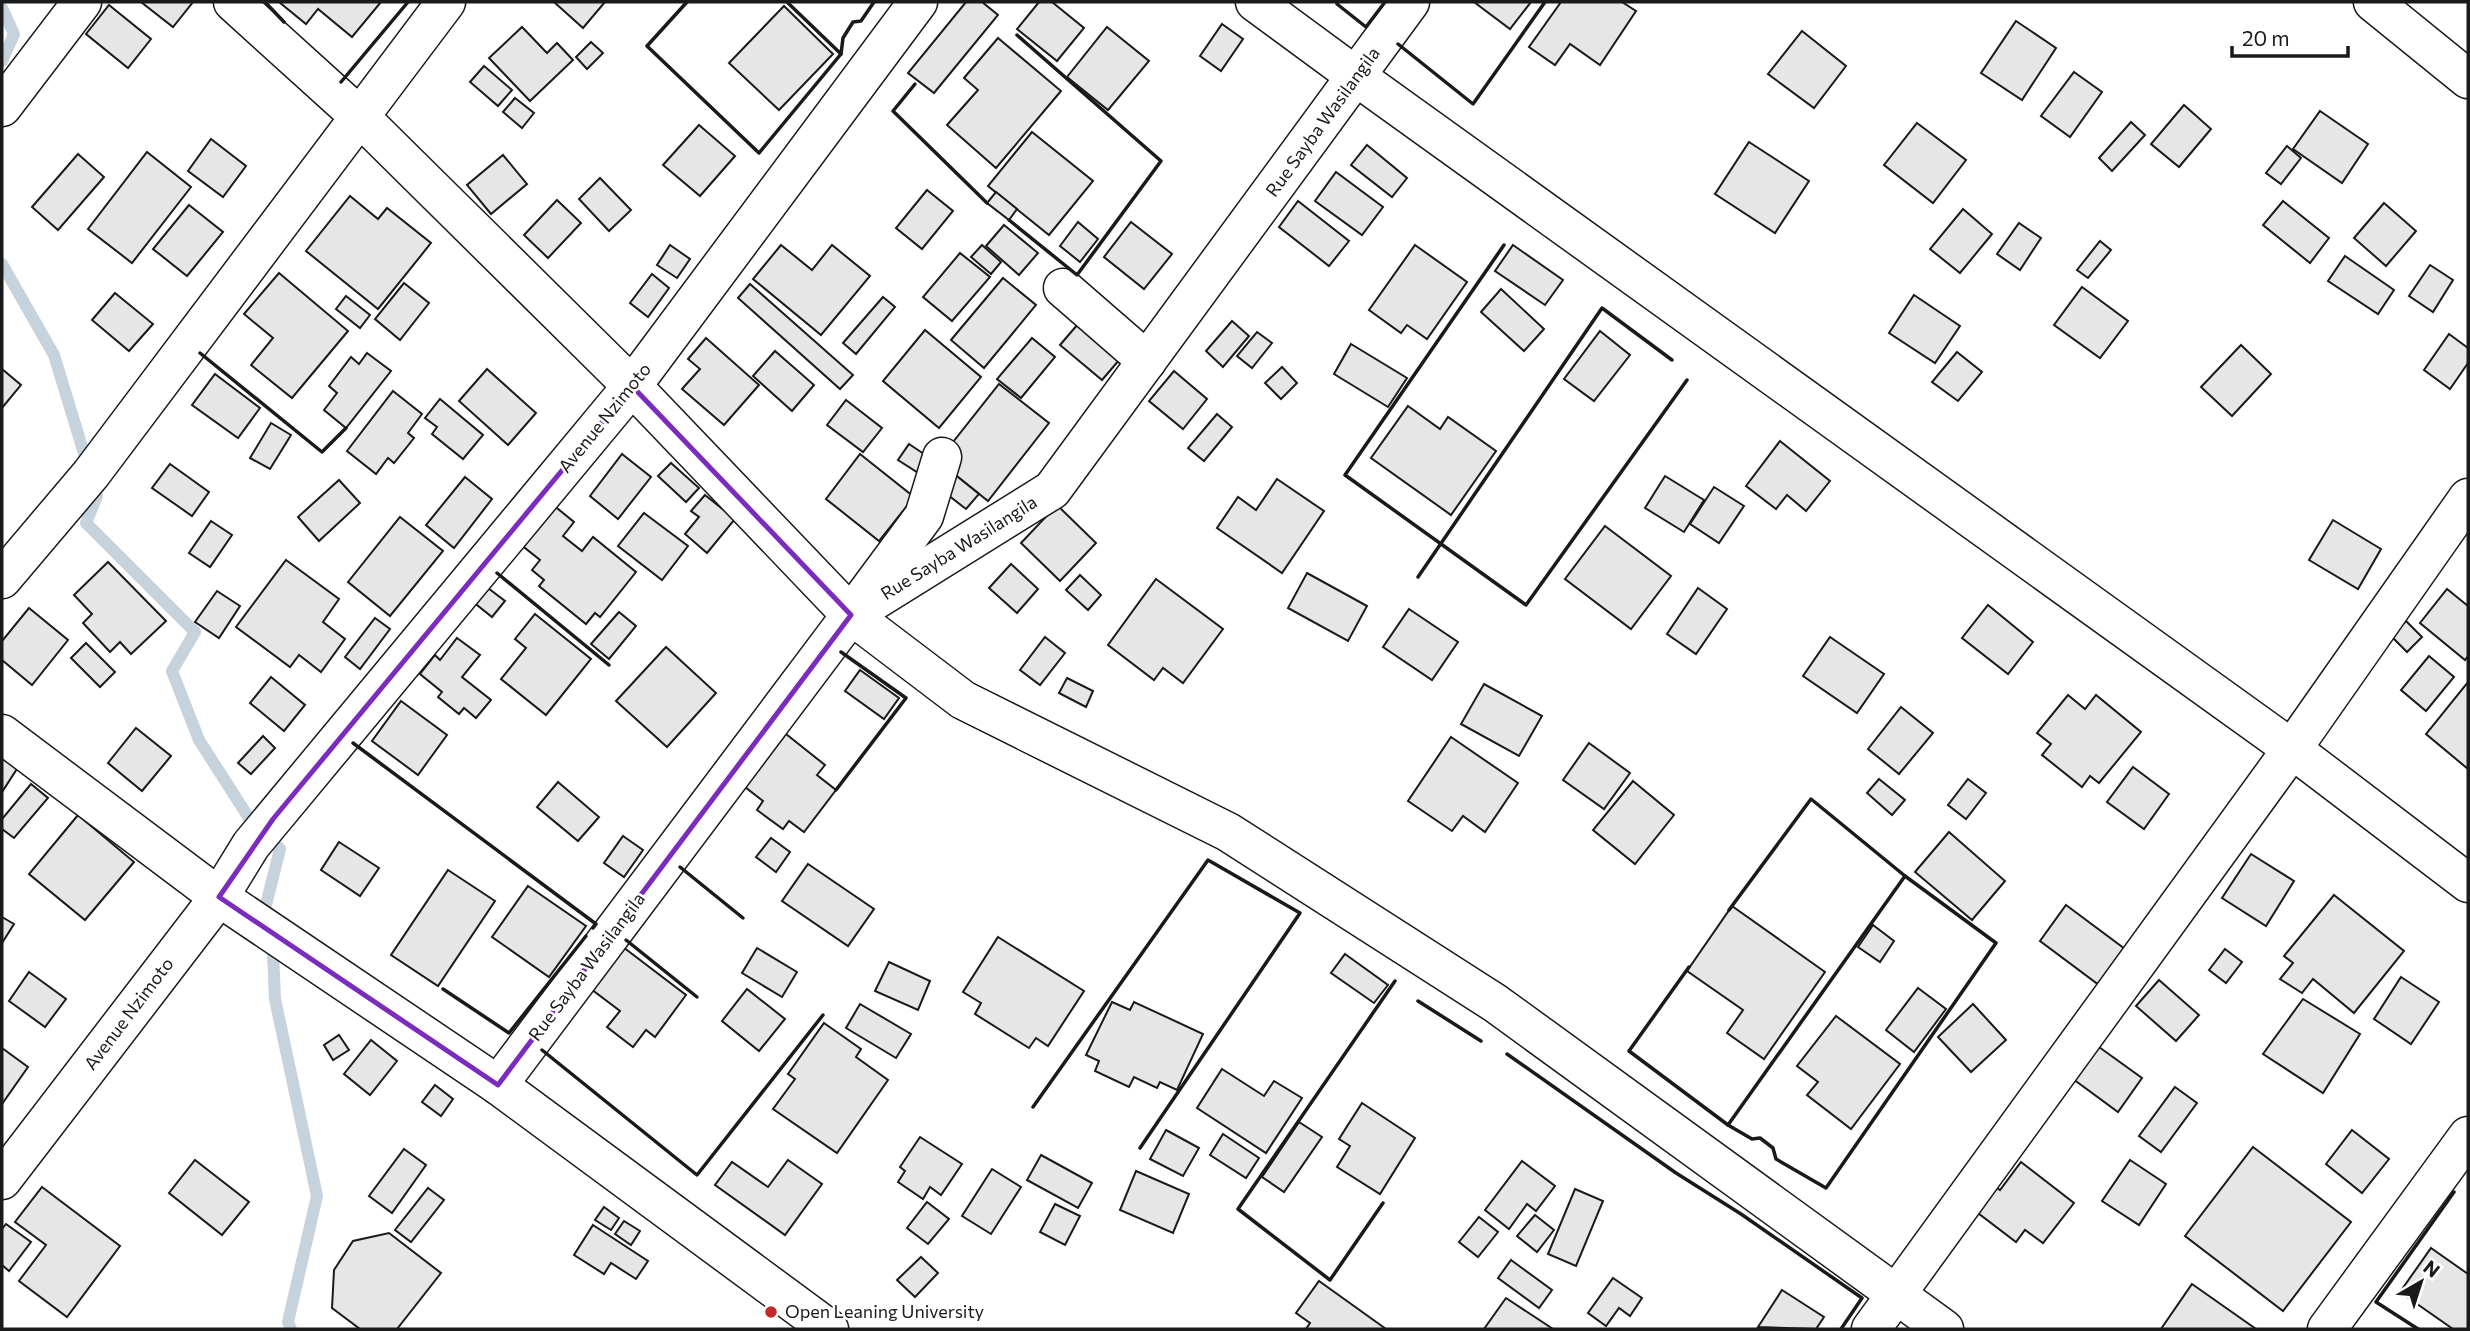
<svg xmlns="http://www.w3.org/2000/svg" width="2470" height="1331" viewBox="0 0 2470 1331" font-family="Commissioner,sans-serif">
<rect width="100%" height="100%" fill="#fff"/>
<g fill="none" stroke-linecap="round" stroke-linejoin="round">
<g stroke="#c6d2dc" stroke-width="12">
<path d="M2,8L14,34L2,61"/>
<path d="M2,264L54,355L97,496L86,523L195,632L172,671L199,740L249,818L280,849L263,917"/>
<path d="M273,954L275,999L317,1196L288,1322L291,1329"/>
</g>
</g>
<g fill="#e6e6e6" stroke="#1a1a1a" stroke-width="2">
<path d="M141,2H193L173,27Z"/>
<path d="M279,2H381L352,37L318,9L306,24Z"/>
<path d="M554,2H605L583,28Z"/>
<path d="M966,2H982L998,15L934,93L908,73Z"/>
<path d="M1039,2H1052L1084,28L1057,61L1017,29Z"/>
<path d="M1474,2H1531L1510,29Z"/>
<path d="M1561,2H1622L1636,11L1600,65L1570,44L1555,65L1529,47Z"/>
<path d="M109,5L151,39L128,68L86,34Z"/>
<path d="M784,6L833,54L779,110L729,63Z"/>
<path d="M2016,21L2056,48L2022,100L1981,73Z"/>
<path d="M1222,24L1243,39L1221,71L1200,56Z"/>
<path d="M522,27L547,53L557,43L573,60L530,101L489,58Z"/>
<path d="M1107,27L1149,61L1108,110L1067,77Z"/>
<path d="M1802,31L1846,66L1814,108L1768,74Z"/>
<path d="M998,38L1061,91L996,168L947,125L978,90L964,78Z"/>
<path d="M591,42L603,53L587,69L576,57Z"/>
<path d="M484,66L512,90L498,106L470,82Z"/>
<path d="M2074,72L2102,92L2070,137L2041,116Z"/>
<path d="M515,98L534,113L522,128L503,112Z"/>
<path d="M2184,105L2211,129L2179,167L2151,144Z"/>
<path d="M2320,111L2368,144L2342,183L2293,149Z"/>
<path d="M2131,122L2145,135L2112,171L2099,158Z"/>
<path d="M1917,123L1966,160L1933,203L1884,165Z"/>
<path d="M699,125L735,156L700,196L663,165Z"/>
<path d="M1032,132L1093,181L1049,235L988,186Z"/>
<path d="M211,139L246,166L223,197L188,171Z"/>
<path d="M1749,142L1809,181L1775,233L1715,194Z"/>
<path d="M1367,145L1407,178L1392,197L1351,165Z"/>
<path d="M2287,146L2301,158L2281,184L2266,173Z"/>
<path d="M147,152L191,187L132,263L88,229Z"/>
<path d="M78,154L104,177L58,230L32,207Z"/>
<path d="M503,155L527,184L491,214L467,185Z"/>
<path d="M1336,172L1383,207L1362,235L1315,201Z"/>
<path d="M600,178L631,210L609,231L579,199Z"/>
<path d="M927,190L953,211L922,249L896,228Z"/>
<path d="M996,192L1017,209L1009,220L987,203Z"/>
<path d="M350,196L378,219L387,208L431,243L378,309L306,251Z"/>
<path d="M557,200L581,223L548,258L524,235Z"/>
<path d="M1298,201L1349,241L1329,266L1279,227Z"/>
<path d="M2283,201L2329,238L2310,263L2263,225Z"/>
<path d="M2384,203L2416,231L2386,266L2354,238Z"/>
<path d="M189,205L223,232L187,276L153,249Z"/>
<path d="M1963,209L1992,234L1960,273L1930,249Z"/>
<path d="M1078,222L1098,239L1080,262L1060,246Z"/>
<path d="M1131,222L1172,254L1144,289L1104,257Z"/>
<path d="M2019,223L2041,238L2020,270L1997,254Z"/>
<path d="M1004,225L1038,253L1019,275L986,246Z"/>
<path d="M2100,241L2111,250L2088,278L2077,270Z"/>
<path d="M670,245L690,259L677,278L657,265Z"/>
<path d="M781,245L812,270L832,245L870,276L821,335L753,279Z"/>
<path d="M982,245L1001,262L991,274L971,257Z"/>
<path d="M1415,245L1467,282L1427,339L1407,325L1401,333L1369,310Z"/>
<path d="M1513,245L1563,280L1545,305L1495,271Z"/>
<path d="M960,253L990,277L952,321L923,297Z"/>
<path d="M2345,256L2394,290L2378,314L2328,281Z"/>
<path d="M2430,265L2453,280L2433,312L2409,296Z"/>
<path d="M279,273L348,331L292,398L251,365L273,338L244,314Z"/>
<path d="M652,274L669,288L648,317L630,303Z"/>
<path d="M1003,278L1036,305L984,368L951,340Z"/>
<path d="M404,283L429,303L400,340L375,319Z"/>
<path d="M750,284L853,375L840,389L738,298Z"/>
<path d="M2082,287L2128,321L2100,358L2054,325Z"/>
<path d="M1501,289L1544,329L1524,351L1481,312Z"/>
<path d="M115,293L153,324L129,351L92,320Z"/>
<path d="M1914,295L1960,326L1935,363L1889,333Z"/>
<path d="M346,296L370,315L360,328L336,309Z"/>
<path d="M883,297L895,307L856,354L843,343Z"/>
<path d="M1090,310L1132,345L1102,380L1060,345Z"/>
<path d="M1232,321L1249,336L1223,367L1206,351Z"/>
<path d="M925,330L981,377L939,428L883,381Z"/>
<path d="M1600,331L1630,355L1594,401L1564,379Z"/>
<path d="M1257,332L1272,343L1252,368L1237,356Z"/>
<path d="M2449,334L2468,348V363L2450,389L2424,370Z"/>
<path d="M706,338L759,385L724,425L682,389L700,369L688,359Z"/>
<path d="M1032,338L1055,357L1021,398L997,379Z"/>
<path d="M1351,344L1407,378L1388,407L1334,374Z"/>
<path d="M2241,345L2271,374L2232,416L2201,387Z"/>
<path d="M775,351L814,385L792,411L753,376Z"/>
<path d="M1957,352L1982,372L1958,401L1932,382Z"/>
<path d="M367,353L391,371L346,428L324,410L337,393L329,386L351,357L359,364Z"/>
<path d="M1282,367L1297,383L1281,399L1265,383Z"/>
<path d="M2,369L21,385L2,408Z"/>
<path d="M487,369L536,413L508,445L459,401Z"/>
<path d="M1174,371L1207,399L1183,429L1149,401Z"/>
<path d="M215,374L260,408L238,438L192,405Z"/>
<path d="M999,384L1049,423L988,501L938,461Z"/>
<path d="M393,391L422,414L408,433L414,438L394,463L388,458L376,474L347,451Z"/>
<path d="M440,399L483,435L463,459L432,434L437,427L425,418Z"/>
<path d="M846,400L882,428L863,452L827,425Z"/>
<path d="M1408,406L1440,429L1448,417L1496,451L1451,515L1371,458Z"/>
<path d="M1217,414L1232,427L1204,461L1188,448Z"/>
<path d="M271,423L291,435L270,469L250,458Z"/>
<path d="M1780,441L1830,481L1806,511L1787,495L1776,509L1746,486Z"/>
<path d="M909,444L930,458L920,474L898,460Z"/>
<path d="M622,454L651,477L618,519L590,496Z"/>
<path d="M860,454L914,497L879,541L826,499Z"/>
<path d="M938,461L979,494L966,509L925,477Z"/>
<path d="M671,463L699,488L686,502L658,476Z"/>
<path d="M170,464L209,492L192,516L152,488Z"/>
<path d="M1665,476L1704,500L1684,532L1645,508Z"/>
<path d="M465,477L492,499L454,548L426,525Z"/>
<path d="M1277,479L1324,511L1282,573L1217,528L1238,497L1256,510Z"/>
<path d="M339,480L360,503L319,541L298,517Z"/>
<path d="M1714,487L1744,506L1719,543L1690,524Z"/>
<path d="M705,495L735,519L707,553L685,534L699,517L691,511Z"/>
<path d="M552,504L574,522L563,536L582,551L593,537L636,572L600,617L595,613L586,624L539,586L544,580L532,570L540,560L520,544Z"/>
<path d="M1057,505L1096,543L1060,581L1021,543Z"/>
<path d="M644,513L688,546L662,580L618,546Z"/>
<path d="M400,517L443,551L390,616L348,582Z"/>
<path d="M2333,520L2381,549L2358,589L2309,560Z"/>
<path d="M211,521L232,535L210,567L189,553Z"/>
<path d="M1605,526L1671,576L1631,629L1565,579Z"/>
<path d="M286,560L339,599L323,622L345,639L321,672L299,655L290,667L236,627Z"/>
<path d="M108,562L166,621L131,654L120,642L110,652L83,623L92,614L74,595Z"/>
<path d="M1011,564L1038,589L1017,613L989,588Z"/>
<path d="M1307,573L1367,606L1348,641L1288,608Z"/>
<path d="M1080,575L1101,595L1088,610L1066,590Z"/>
<path d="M1156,579L1223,629L1183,683L1163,668L1154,680L1108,645Z"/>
<path d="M484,585L505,601L492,617L472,601Z"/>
<path d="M1698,588L1727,609L1696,654L1667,634Z"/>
<path d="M2447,589L2468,606V656L2465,660L2420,623Z"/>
<path d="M217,591L240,606L219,638L195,622Z"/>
<path d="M1988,605L2033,642L2008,674L1962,638Z"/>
<path d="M29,608L68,640L32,685L2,660V641Z"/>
<path d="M1409,609L1458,642L1432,680L1383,647Z"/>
<path d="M619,612L636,626L609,659L591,644Z"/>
<path d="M535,614L591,659L546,715L501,679L526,648L515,639Z"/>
<path d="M375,618L390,629L360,669L345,657Z"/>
<path d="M2406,621L2422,637L2407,652L2391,636Z"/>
<path d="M1045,637L1065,653L1040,685L1020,670Z"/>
<path d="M1830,637L1884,674L1857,713L1803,676Z"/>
<path d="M457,638L480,655L462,677L491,700L476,718L464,708L459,714L438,697L442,692L420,674L435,655L440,660Z"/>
<path d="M86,643L115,672L100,687L71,658Z"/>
<path d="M666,647L716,693L667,747L616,701Z"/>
<path d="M2429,656L2454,677L2426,711L2401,690Z"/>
<path d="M860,670L899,698L884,719L845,691Z"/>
<path d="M271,677L305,705L284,731L250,703Z"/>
<path d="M1067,678L1093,691L1086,707L1059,693Z"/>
<path d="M2468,682V769L2426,734Z"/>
<path d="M1484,684L1542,716L1519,756L1461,724Z"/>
<path d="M2068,695L2085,709L2096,695L2141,732L2099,783L2090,776L2082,787L2042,755L2051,744L2037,733Z"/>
<path d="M401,701L447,735L418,775L372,741Z"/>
<path d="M1901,707L1933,733L1899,774L1868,749Z"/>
<path d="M136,728L171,756L142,791L108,763Z"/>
<path d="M786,734L825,765L817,775L836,790L804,832L789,821L783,829L757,810L763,801L745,787Z"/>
<path d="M263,736L275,748L251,774L238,763Z"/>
<path d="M1451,737L1518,783L1485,832L1463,816L1452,831L1408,801Z"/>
<path d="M2,743L24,758L2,792Z"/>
<path d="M1589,743L1630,773L1604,809L1563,780Z"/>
<path d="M2133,767L2169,794L2144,829L2107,802Z"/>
<path d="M1879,779L1905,800L1892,815L1867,793Z"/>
<path d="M1968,779L1986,793L1966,819L1948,805Z"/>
<path d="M1633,781L1674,815L1635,864L1593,830Z"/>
<path d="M558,782L599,817L578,841L537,807Z"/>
<path d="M31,784L48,798L14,838L2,829V819Z"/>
<path d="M78,815L134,862L85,920L29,874Z"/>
<path d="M1949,832L2005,881L1972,920L1915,872Z"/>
<path d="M623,836L643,850L624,877L604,863Z"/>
<path d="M771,838L790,852L776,872L756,857Z"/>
<path d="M339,842L379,868L360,896L321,870Z"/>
<path d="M2251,854L2294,881L2266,926L2222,898Z"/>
<path d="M808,864L874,909L848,946L782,901Z"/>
<path d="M448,870L495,901L438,986L391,955Z"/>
<path d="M528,886L586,926L549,977L492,937Z"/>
<path d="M2334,895L2404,951L2354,1013L2313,979L2302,993L2280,979L2293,963L2284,956Z"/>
<path d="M2066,905L2129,952L2103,988L2040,941Z"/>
<path d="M1732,906L1825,972L1764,1059L1727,1033L1743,1010L1687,971Z"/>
<path d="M2,917L14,924L2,943Z"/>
<path d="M1873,925L1894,941L1880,962L1858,947Z"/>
<path d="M998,937L1084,991L1048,1046L1036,1038L1029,1048L975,1014L981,1003L963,992Z"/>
<path d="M623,947L686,995L655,1037L646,1030L633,1047L607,1027L620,1011L591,989Z"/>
<path d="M757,948L797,972L782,997L742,973Z"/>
<path d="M2225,949L2242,962L2226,983L2209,970Z"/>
<path d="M1345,954L1388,985L1374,1003L1331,973Z"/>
<path d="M889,962L930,981L918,1010L875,991Z"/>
<path d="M29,972L66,999L45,1027L9,1001Z"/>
<path d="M2401,977L2439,1002L2411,1044L2374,1019Z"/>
<path d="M2159,980L2199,1015L2176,1041L2136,1006Z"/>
<path d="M1918,988L1946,1009L1914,1052L1886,1030Z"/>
<path d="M747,989L785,1019L759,1051L722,1021Z"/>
<path d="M2303,999L2360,1034L2323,1093L2263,1054Z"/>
<path d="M1112,1002L1130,1010L1134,1002L1203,1034L1177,1090L1160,1082L1157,1088L1134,1077L1129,1087L1095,1071L1099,1061L1086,1055Z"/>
<path d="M860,1004L911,1034L896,1058L846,1028Z"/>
<path d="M1973,1004L2006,1040L1971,1072L1938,1037Z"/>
<path d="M1836,1016L1900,1064L1851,1129L1807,1095L1818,1082L1797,1066Z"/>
<path d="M824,1023L861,1049L856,1057L888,1080L837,1153L773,1109L795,1079L788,1074Z"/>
<path d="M339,1035L349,1050L333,1060L324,1045Z"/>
<path d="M371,1040L397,1061L370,1095L344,1074Z"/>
<path d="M2092,1042L2142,1078L2118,1112L2069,1076Z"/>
<path d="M2,1048L28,1067L2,1104Z"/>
<path d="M1222,1069L1264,1096L1274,1081L1302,1098L1266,1153L1197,1108Z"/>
<path d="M435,1085L453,1099L441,1116L422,1102Z"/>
<path d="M2175,1087L2197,1103L2161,1152L2139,1136Z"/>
<path d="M1362,1103L1415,1138L1380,1194L1337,1167L1350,1146L1339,1139Z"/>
<path d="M1299,1122L1322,1137L1284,1192L1262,1177Z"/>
<path d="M1166,1130L1199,1148L1183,1176L1150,1159Z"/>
<path d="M2352,1130L2389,1159L2362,1193L2326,1164Z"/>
<path d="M1223,1134L1259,1158L1246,1178L1210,1155Z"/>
<path d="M920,1137L962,1164L941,1195L930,1187L923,1199L898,1182L905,1171L900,1167Z"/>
<path d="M2253,1147L2351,1222L2283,1311L2185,1236Z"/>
<path d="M404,1149L426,1165L392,1213L369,1196Z"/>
<path d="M1041,1155L1092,1183L1078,1208L1027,1180Z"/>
<path d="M195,1160L249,1202L222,1235L169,1193Z"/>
<path d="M788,1160L822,1184L785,1235L715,1185L732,1162L768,1187Z"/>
<path d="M2130,1160L2166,1184L2139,1225L2102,1201Z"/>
<path d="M1522,1161L1555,1186L1536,1211L1527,1204L1509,1229L1485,1210Z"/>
<path d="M2021,1162L2074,1203L2043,1243L2025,1230L2016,1242L1974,1210L1993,1185L2000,1190Z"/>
<path d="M992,1169L1021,1187L991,1234L962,1216Z"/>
<path d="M1136,1171L1189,1194L1173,1233L1120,1210Z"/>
<path d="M42,1187L120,1246L67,1317L19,1281L46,1245L15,1222Z"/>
<path d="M428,1188L444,1200L411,1242L395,1230Z"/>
<path d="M1575,1189L1603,1201L1576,1266L1548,1254Z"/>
<path d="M927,1202L949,1219L928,1244L907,1228Z"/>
<path d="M1055,1204L1080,1216L1065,1245L1040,1232Z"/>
<path d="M604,1207L619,1218L611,1230L595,1220Z"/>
<path d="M1535,1215L1554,1230L1537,1252L1517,1236Z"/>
<path d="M1479,1217L1498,1232L1478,1257L1459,1242Z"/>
<path d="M624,1221L640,1231L631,1245L615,1234Z"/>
<path d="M6,1224L31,1242L9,1271L2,1265V1229Z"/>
<path d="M593,1225L648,1261L636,1279L611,1263L604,1274L574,1255Z"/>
<path d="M389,1233L441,1273L397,1329H360L332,1308L334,1270L353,1241Z"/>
<path d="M2431,1248L2468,1274V1329H2453L2400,1292Z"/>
<path d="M921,1257L938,1273L915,1297L897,1280Z"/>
<path d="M1511,1260L1552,1290L1539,1308L1498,1278Z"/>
<path d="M1613,1278L1642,1298L1630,1316L1619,1308L1606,1326L1588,1313Z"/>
<path d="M1319,1281L1386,1329H1306L1310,1323L1296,1313Z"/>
<path d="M2192,1284L2256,1329H2161Z"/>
<path d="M1782,1290L1824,1317L1816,1329L1758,1327Z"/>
<path d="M1506,1298L1553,1329H1484Z"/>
</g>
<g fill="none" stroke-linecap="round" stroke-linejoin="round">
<g stroke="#1a1a1a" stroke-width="41">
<g id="minor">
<path d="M233,2L360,117L632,386L851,615L963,700L1228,832L1495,1003L1944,1329"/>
<path d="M1255,2L1357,77L2292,749L2468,883"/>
<path d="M2373,2L2468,79"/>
<path d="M2,107L82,2"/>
<path d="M1063,288L1147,361"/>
<path d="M2,579L91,474L446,2"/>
<path d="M864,597L924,516L942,457"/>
<path d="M2,734L219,897L498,1085L829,1329"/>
<path d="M498,1085L851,615L1052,490L1410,2"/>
<path d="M2,1180L219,897L251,845L632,386L918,2"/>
<path d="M1871,1329L2292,749L2468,498"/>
<path d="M2327,1329L2468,1136"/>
</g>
</g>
<use href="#minor" stroke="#fff" stroke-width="38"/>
<g stroke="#1a1a1a" stroke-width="3.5">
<path d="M265,2L284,22"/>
<path d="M687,2L647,46L759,153L841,54"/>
<path d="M787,2L841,54L843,38L853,22L861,21L874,2"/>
<path d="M1338,2L1337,4L1366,27L1385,2"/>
<path d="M1398,44L1473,104L1545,2"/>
<path d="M341,82L408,2"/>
<path d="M915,84L893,111L987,203"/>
<path d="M1009,220L1077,275L1161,161L1017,35"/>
<path d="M1504,245L1345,475L1526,605L1687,380"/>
<path d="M200,353L322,452L346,428"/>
<path d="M497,573L609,665"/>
<path d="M1418,577L1602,308L1672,360"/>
<path d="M353,743L596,924L593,928"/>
<path d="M836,790L906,698L841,652"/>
<path d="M680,867L743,918"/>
<path d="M626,940L697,997"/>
<path d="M1689,967L1629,1051L1728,1125L1905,876"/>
<path d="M443,989L509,1033L586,936"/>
<path d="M1418,1001L1481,1041"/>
<path d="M542,1050L697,1175L823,1015"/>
<path d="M1507,1054L1676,1173L1741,1214L1862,1298L1841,1329"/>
<path d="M1033,1107L1208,860L1300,913L1140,1148"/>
<path d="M1728,1125L1752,1139L1760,1138L1773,1148L1776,1159L1826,1188L1996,943L1905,876L1811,799L1729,910"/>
<path d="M1383,1203L1330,1280L1238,1209L1395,981"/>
<path d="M2418,1329L2376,1302L2454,1192"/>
</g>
</g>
<path fill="none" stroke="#7b2cbf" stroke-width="5" stroke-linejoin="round" d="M632,386L851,615L498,1085L219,897L273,819Z"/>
<circle fill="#c62828" stroke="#fff" stroke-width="2.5" cx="771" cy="1312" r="7"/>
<g text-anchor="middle" stroke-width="5" stroke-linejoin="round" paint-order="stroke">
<g font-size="18" fill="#1a1a1a" stroke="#fff">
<text transform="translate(1323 122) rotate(-54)" y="6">Rue Sayba Wasilangila</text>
<text transform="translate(605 418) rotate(-51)" y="6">Avenue Nzimoto</text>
<text transform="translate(959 548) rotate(-32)" y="6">Rue Sayba Wasilangila</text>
<text transform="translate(587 967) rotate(-53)" y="6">Rue Sayba Wasilangila</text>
<text transform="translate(129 1014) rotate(-53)" y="6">Avenue Nzimoto</text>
</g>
<g font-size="18" fill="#1a1a1a" stroke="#fff" text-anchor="start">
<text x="785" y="1318">Open Leaning University</text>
</g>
</g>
<rect width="2470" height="1331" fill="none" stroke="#1a1a1a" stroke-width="7"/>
<g transform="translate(2421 1282) rotate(39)" stroke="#ffffff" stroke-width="5" paint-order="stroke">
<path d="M0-5L12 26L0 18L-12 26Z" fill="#1a1a1a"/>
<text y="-10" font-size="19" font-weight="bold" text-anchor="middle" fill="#1a1a1a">N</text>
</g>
<path d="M2232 46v10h116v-10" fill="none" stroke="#1a1a1a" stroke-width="3.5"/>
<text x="2242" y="46" font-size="21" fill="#1a1a1a" stroke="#ffffff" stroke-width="5" paint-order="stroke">20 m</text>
</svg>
